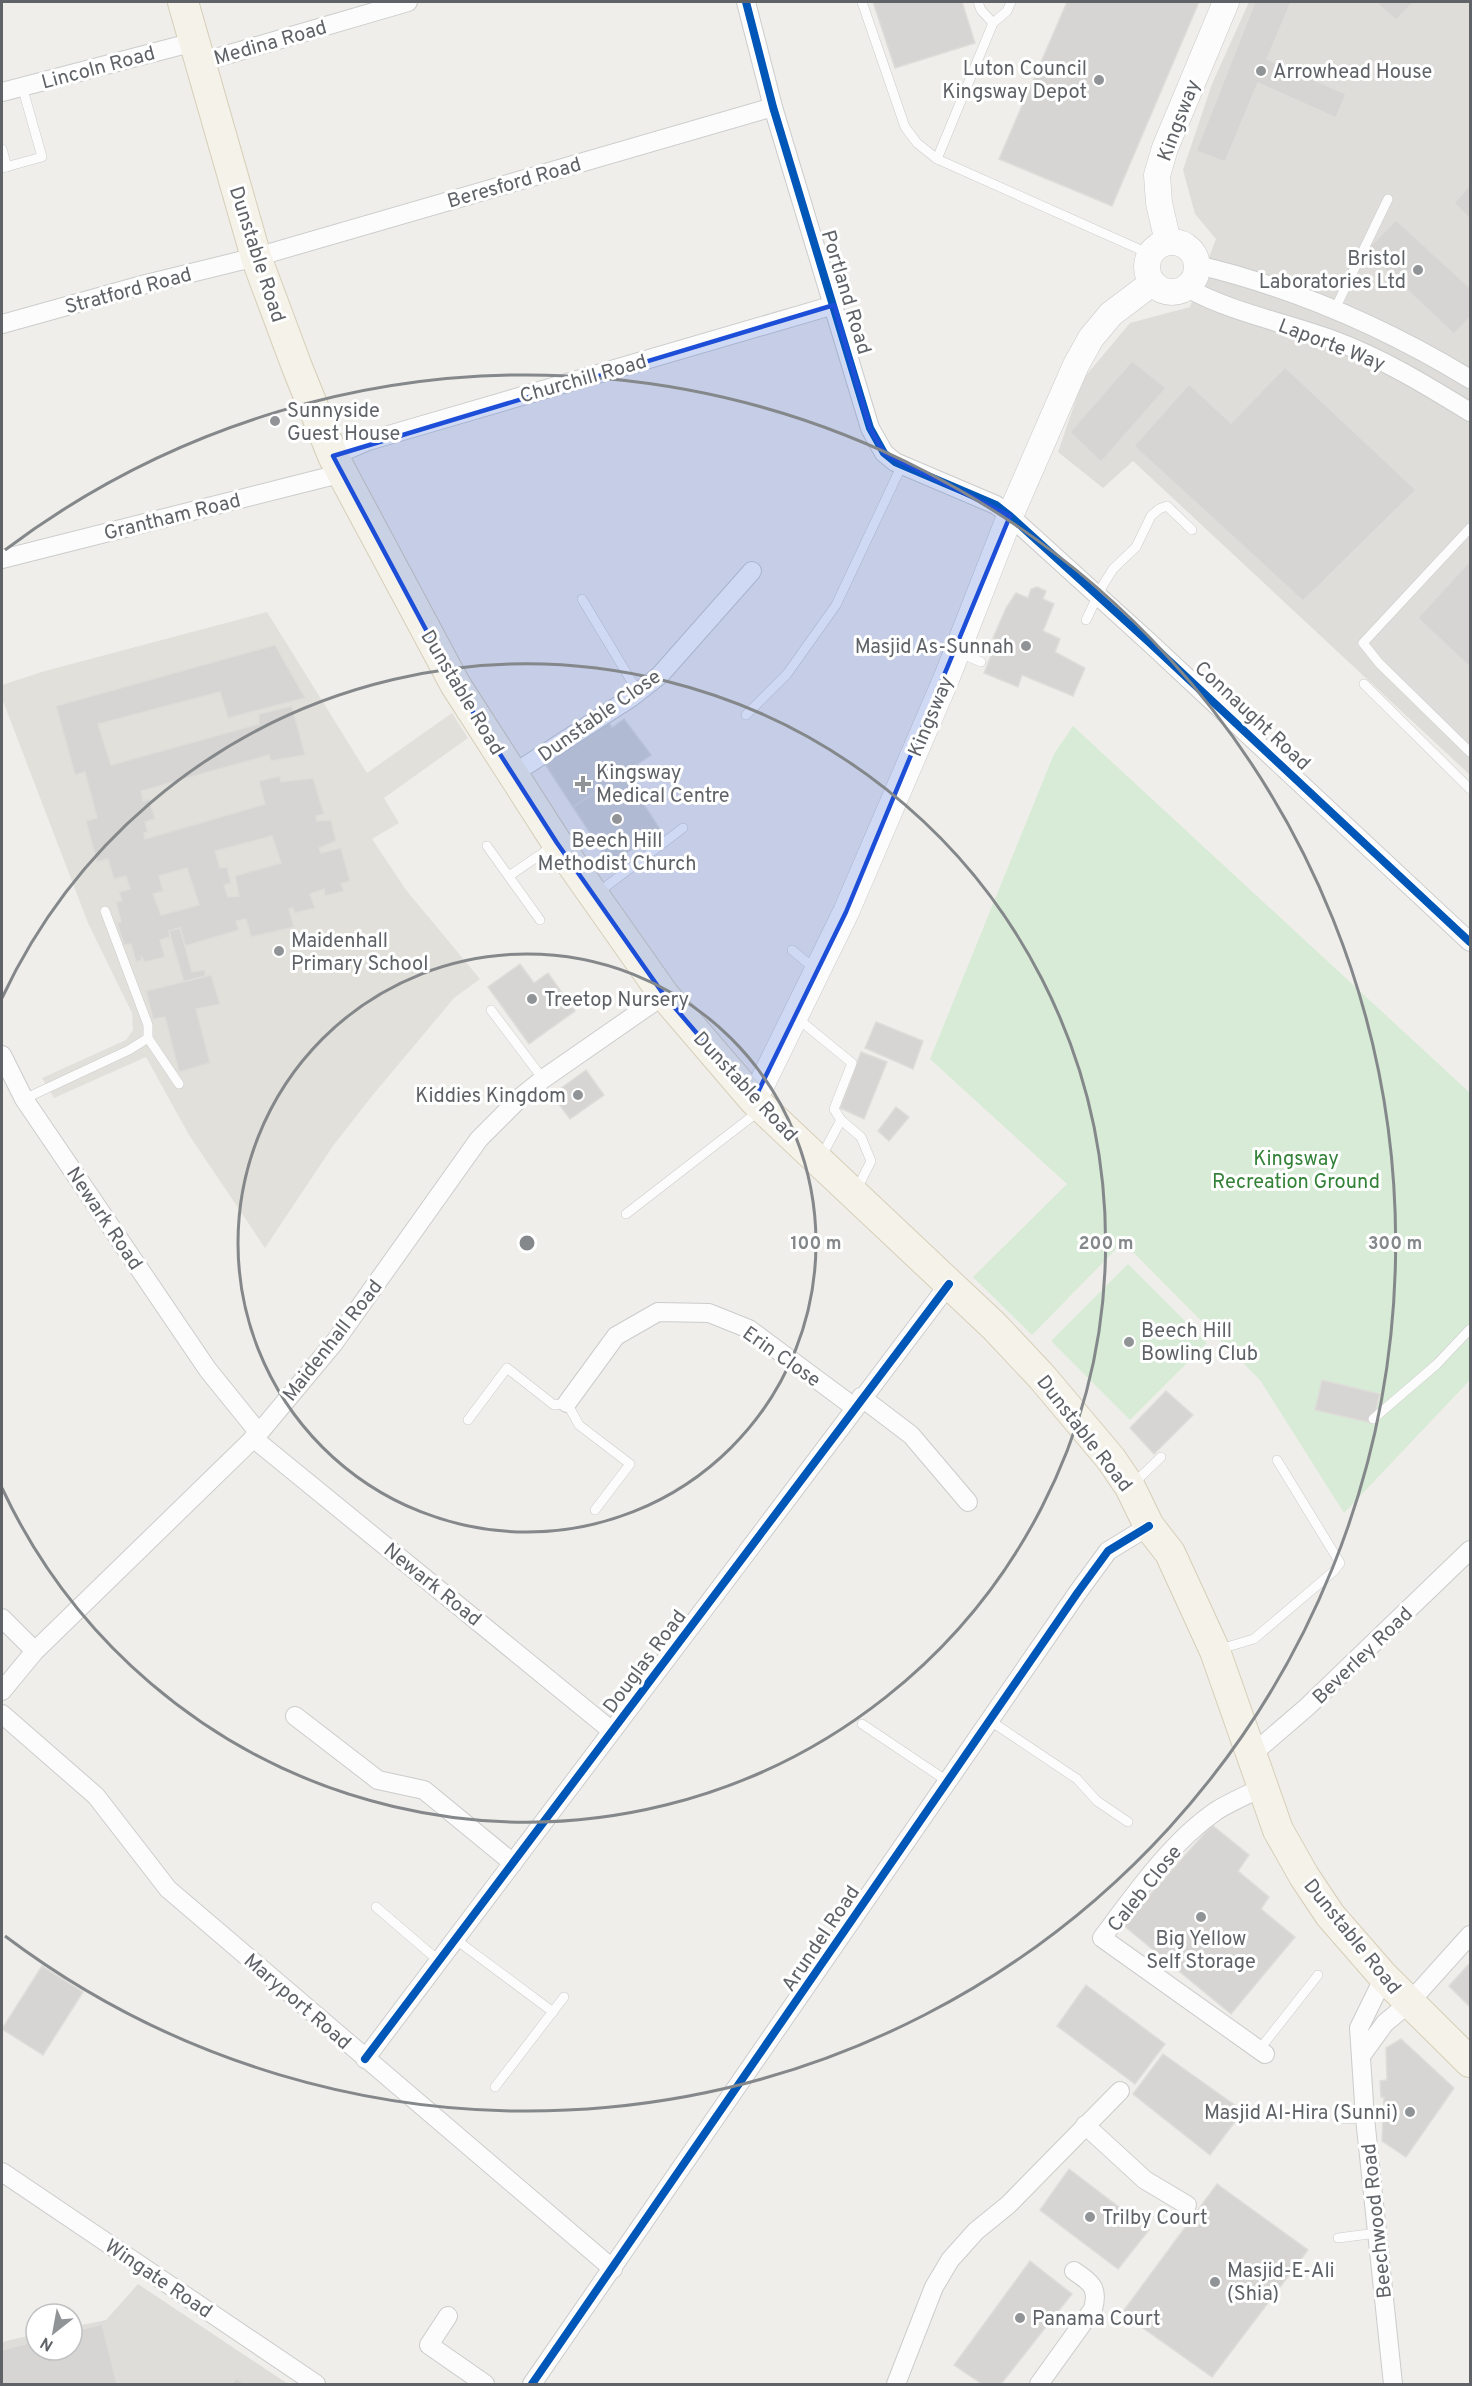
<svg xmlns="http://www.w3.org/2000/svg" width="1472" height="2386" viewBox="0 0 1472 2386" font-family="Overpass,sans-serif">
<rect width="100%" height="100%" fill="#efeeea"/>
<g fill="#dfddda">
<path d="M1249,2H1470V775L1133,461L1103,488L1058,452L1083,379L1130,323L1190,307L1216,239L1195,214L1183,170L1212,84Z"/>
<path d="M138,2284L288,2384H2V2342L36,2334V2350H72V2327L106,2320Z"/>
</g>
<path fill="#e2e0da" d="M267,612L367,773L452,713L468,738L384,798L399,823L372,839L406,890L480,979L454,998L372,1096L333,1146L265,1248L189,1135L146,1057L54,1098L42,1078L126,1040L133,1030L132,1013L88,923L3,701L2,685L45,671Z"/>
<g fill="#d8ebd6">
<path d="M1073,726L1470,1093V1380L1344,1513L1260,1380L1123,1242L1032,1335L973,1277L1067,1184L930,1059L1054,754Z"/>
<path d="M1128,1264L1207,1343L1130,1420L1051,1341Z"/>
</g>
<g fill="#d6d5d3" stroke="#deddd9" stroke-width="1.5" fill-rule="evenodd">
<path d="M873,2H962L975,43L895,68Z"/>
<path d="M1067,2H1199L1112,206L999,159Z"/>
<path d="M1255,2H1291L1267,59L1346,94L1336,118L1258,83L1225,162L1196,151Z"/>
<path d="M1376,2H1414L1396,20Z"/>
<path d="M1470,185V219L1454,203Z"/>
<path d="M1396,220L1470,288V317L1454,334L1366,251Z"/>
<path d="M1132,361L1166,388L1101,462L1070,432Z"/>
<path d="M1285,367L1416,490L1303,601L1134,446L1189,384L1231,423Z"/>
<path d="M1470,561V667L1418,618Z"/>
<path d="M1037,587L1046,591L1043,599L1054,604L1043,631L1060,639L1055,652L1085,668L1073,696L1022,675L1018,687L984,673L997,641L993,638L1006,608L1016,593L1028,598L1031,589Z"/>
<path d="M275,645L305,698L228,718L220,692L98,724L111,765L259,724V714L292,706L305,755L271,761L269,755L141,791L143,801L149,799L155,819L145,822L148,832L144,833L145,839L265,804L259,781L280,776L281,782L313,778L324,814L316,816L317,821L331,820L336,841L319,848L321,853L341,848L350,881L341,884L344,891L325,896L324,889L310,894L315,908L295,913L293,908L289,909L294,927L251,937L246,919L236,921L239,930L185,946L180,928L169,931L170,937L160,940L165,957L145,962L141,956L142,960L136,962L131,944L124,945L117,923L121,922L116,902L122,901L119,892L130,889L126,876L114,879L108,859L97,862L86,821L97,818L85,772L75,775L56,706ZM272,836L281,863L235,876L239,896L228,897L224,885L231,883L227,867L220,868L215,851ZM187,868L199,905L161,915L153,894L163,891L159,876Z"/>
<path d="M607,719L612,728L624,719L651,755L573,807L543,761Z"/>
<path d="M624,774L661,831L610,863L573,807Z"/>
<path d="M180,928L192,972L205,970V976L184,982L169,931Z"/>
<path d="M520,964L534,983L548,973L575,1011L529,1044L488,987Z"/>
<path d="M211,975L220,1004L196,1009L210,1063L179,1072L165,1017L153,1019L146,991Z"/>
<path d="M876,1022L923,1041L913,1069L865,1048Z"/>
<path d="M861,1052L887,1062L864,1119L840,1108Z"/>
<path d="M586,1070L604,1095L570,1119L552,1095Z"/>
<path d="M896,1107L909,1117L889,1141L878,1131Z"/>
<path d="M1322,1380L1380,1394L1372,1423L1315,1410Z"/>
<path d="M1166,1391L1193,1415L1154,1454L1130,1428Z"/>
<path d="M1212,1825L1249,1855L1238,1871L1269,1897L1261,1909L1295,1937L1231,2014L1123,1925Z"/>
<path d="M1470,1963V2004L1469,2006L1449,1986Z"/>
<path d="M42,1966L83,1992L43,2055L2,2029Z"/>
<path d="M1086,1985L1165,2044L1135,2084L1057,2026Z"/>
<path d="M1401,2039L1454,2088L1406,2157L1382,2141L1384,2097H1381L1380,2081L1387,2080L1386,2048Z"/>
<path d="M1163,2054L1243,2111L1210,2155L1133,2094Z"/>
<path d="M1069,2169L1149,2230L1118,2269L1040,2210Z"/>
<path d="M1217,2184L1308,2250L1212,2377L1122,2313Z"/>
<path d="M1030,2261L1072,2294L1001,2384H982L954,2365Z"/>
<path d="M102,2324L117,2384H2V2350L36,2341V2350H72V2332Z"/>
<path d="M236,2378L245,2384H232Z"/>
</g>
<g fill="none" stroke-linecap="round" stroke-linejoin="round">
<g stroke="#cbcccc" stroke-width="10">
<g id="lane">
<path d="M862,2L905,127L917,143L937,159"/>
<path d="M978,2L981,10L993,23"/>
<path d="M1011,2L1007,11L993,23L937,159L1150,254"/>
<path d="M2,149L7,167"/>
<path d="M2,168L42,157L22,86"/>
<path d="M1335,309L1388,199"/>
<path d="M1470,528L1363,643L1379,663L1470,752"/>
<path d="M582,599L638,692"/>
<path d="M1086,620L1103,585L1113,569L1136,547L1151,516L1159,509L1167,506L1192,530"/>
<path d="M958,652L981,662"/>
<path d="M1364,684L1470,789"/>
<path d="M746,715L787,674L836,605L902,465"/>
<path d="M487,846L540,920"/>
<path d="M509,876L553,846"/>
<path d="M596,894L683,828"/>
<path d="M792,950L816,970"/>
<path d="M491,1010L543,1079"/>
<path d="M797,1018L852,1063L834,1109L841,1120L821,1157"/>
<path d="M148,1038L179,1084"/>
<path d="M24,1099L129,1050L148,1038V1025L105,911"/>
<path d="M841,1120L861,1137L871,1161L857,1189"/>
<path d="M626,1214L759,1111"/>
<path d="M1373,1419L1437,1364L1470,1329"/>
<path d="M468,1420L507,1368L554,1405L567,1403L579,1425L630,1464L595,1510"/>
<path d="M1132,1485L1161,1457"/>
<path d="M1220,1649L1254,1639L1334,1571L1340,1563L1277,1460"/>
<path d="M989,1720L1077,1779L1097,1801L1128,1822"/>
<path d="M862,1724L947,1781"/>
<path d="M376,1907L439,1961"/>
<path d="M455,1939L553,2012"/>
<path d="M1259,2050L1318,1975"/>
<path d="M495,2087L564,1997"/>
<path d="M1342,2119L1365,2118"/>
<path d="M1338,2238L1377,2233"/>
</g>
</g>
<g stroke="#cbcccc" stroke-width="20">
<g id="street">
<path d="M746,2L773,107L870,428L884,453L895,462L996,505L1010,516L1150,643L1470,942"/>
<path d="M202,62L408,2"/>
<path d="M2,92L194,42"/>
<path d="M1198,265C1294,288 1386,328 1470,379"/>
<path d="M1187,288C1233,313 1284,322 1333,340C1382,358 1426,385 1470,412"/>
<path d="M2,324L146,284L256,257L773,107"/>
<path d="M333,456L368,441L834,305"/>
<path d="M2,559L343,473"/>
<path d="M513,774L632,697L660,675L752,571"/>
<path d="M2,1055L24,1099L208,1370L259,1433"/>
<path d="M861,1397L911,1435L968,1502"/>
<path d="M567,1403L616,1336L658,1312L709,1313L749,1329L854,1407"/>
<path d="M253,1438L612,1731"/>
<path d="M2,1618L35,1651"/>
<path d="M2,1691L35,1651L259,1433L334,1343L479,1139L522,1096L543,1079L664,995"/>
<path d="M2,1714L96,1796L168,1889L613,2269"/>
<path d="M295,1716L378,1780L424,1790L513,1863"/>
<path d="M1250,1756L1307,1707L1470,1550"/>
<path d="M1261,1788C1247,1795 1230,1802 1216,1811C1171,1842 1135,1894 1102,1938L1265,2054"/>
<path d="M1384,1977L1359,2028L1365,2118L1393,2384"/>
<path d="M1361,2056L1385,2023L1408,2004L1470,1935"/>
<path d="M365,2059L949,1284"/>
<path d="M1085,2125L1145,2180L1187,2205"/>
<path d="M2,2172L316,2384"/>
<path d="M448,2316L429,2345L485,2384"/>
<path d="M532,2384L1078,1592L1108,1551L1149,1526"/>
<path d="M896,2384L934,2287L950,2260L976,2231L1008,2205L1120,2091"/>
<path d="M1039,2384L1093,2309C1099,2288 1091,2282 1074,2271"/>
</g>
</g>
<g stroke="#cacacb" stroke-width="27">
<g id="secondary">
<circle cx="1172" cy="267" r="25"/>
<path d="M1168,242L1159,203L1157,175L1165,148L1226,2"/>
<path d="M754,1100L846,912L947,677L1010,516L1076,365L1091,338L1111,314L1152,283"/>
</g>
</g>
<g stroke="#d7ceb8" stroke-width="32">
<path id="primary" d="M183,2L256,257L297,367L333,456L455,684L557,843L664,995L754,1100L994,1326L1042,1377L1111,1459L1130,1487L1149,1526L1170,1553L1215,1651L1278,1830L1304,1876L1330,1915L1384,1977L1470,2062"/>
</g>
<use href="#lane" stroke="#fdfcfc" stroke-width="9"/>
<use href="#street" stroke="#fdfcfc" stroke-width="18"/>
<use href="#secondary" stroke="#fdfcfc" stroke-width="26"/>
<use href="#primary" stroke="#f4f2e9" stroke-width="30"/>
<g stroke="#fff" stroke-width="11">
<g id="cycleway">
<path d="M746,2L773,107L870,428L884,453L895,462L996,505L1010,516L1150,643L1470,942"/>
<path d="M365,2059L949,1284"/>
<path d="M532,2384L1078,1592L1108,1551L1149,1526"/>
</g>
</g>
<use href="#cycleway" stroke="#0057b8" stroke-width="8"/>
</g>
<path fill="#1d4ed8" fill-opacity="0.2" stroke="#1d4ed8" stroke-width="4.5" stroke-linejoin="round" d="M834,305L870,428L884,453L1010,516L846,912L754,1100L664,995L557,843L455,684L333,456Z"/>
<g fill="none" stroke="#84888a" stroke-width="3">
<circle cx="527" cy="1243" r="289"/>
<path d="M2 998A579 579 0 1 1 2 1488"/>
<path d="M5 550A868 868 0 1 1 5 1936"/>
</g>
<g fill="#919496" stroke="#fff" stroke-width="2">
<circle cx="1261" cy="71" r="6"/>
<circle cx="1099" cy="80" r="6"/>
<circle cx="1418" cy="270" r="6"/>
<circle cx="275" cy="421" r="6"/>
<circle cx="1026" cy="646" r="6"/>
<path d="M580 775h6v6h6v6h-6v6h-6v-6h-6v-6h6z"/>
<circle cx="617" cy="819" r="6"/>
<circle cx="279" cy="951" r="6"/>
<circle cx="532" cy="999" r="6"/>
<circle cx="578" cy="1095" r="6"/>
<circle cx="1129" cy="1342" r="6"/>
<circle cx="1201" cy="1917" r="6"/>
<circle cx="1410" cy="2112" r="6"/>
<circle cx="1090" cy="2217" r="6"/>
<circle cx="1215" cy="2282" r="6"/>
<circle cx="1020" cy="2318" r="6"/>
</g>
<g text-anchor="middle" stroke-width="6" stroke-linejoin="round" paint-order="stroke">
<g font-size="20" fill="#5f6368" stroke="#fff">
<text transform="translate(270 42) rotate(-16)" y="7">Medina Road</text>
<text transform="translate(98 67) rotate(-15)" y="7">Lincoln Road</text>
<text transform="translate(1178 120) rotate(-69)" y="7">Kingsway</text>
<text transform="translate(514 182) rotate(-16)" y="7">Beresford Road</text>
<text transform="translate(258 254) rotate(72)" y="7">Dunstable Road</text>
<text transform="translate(128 290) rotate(-15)" y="7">Stratford Road</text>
<text transform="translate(847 292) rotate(73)" y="7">Portland Road</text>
<text transform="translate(1332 344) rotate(21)" y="7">Laporte Way</text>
<text transform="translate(583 378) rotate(-16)" y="7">Churchill Road</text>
<text transform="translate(172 516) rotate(-14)" y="7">Grantham Road</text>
<text transform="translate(463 692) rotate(59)" y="7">Dunstable Road</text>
<text transform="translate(599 715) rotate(-35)" y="7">Dunstable Close</text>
<text transform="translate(1253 715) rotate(43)" y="7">Connaught Road</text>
<text transform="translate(930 716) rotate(-67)" y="7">Kingsway</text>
<text transform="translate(746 1086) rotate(47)" y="7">Dunstable Road</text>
<text transform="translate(105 1218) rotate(56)" y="7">Newark Road</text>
<text transform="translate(332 1340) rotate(-52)" y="7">Maidenhall Road</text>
<text transform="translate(782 1356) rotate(35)" y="7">Erin Close</text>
<text transform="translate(1085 1433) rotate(52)" y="7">Dunstable Road</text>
<text transform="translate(433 1584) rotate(39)" y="7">Newark Road</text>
<text transform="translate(1362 1655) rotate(-44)" y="7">Beverley Road</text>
<text transform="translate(644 1661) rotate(-53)" y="7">Douglas Road</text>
<text transform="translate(1144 1888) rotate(-51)" y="7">Caleb Close</text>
<text transform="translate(1353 1936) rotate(51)" y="7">Dunstable Road</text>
<text transform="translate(820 1938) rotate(-56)" y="7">Arundel Road</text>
<text transform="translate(298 2001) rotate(41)" y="7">Maryport Road</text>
<text transform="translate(1376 2221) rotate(-96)" y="7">Beechwood Road</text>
<text transform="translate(159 2278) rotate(34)" y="7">Wingate Road</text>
</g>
<g font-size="20" fill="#5f6368" stroke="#fff" text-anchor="start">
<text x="1087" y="75" text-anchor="end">Luton Council<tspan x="1087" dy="23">Kingsway Depot</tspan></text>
<text x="1273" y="78">Arrowhead House</text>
<text x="1406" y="265" text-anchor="end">Bristol<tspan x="1406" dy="23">Laboratories Ltd</tspan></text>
<text x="287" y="417">Sunnyside<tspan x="287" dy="23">Guest House</tspan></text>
<text x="1014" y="653" text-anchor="end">Masjid As-Sunnah</text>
<text x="596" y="779">Kingsway<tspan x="596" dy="23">Medical Centre</tspan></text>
<text x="617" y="847" text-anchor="middle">Beech Hill<tspan x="617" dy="23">Methodist Church</tspan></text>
<text x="291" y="947">Maidenhall<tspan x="291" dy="23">Primary School</tspan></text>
<text x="544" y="1006">Treetop Nursery</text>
<text x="566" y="1102" text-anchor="end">Kiddies Kingdom</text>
<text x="1141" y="1337">Beech Hill<tspan x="1141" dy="23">Bowling Club</tspan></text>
<text x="1201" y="1945" text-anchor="middle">Big Yellow<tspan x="1201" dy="23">Self Storage</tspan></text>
<text x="1398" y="2119" text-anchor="end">Masjid Al-Hira (Sunni)</text>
<text x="1102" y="2224">Trilby Court</text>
<text x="1227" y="2277">Masjid-E-Ali<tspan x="1227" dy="23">(Shia)</tspan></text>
<text x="1032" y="2325">Panama Court</text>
</g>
<g font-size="20" fill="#348238" stroke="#fff">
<text x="1296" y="1165">Kingsway<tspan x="1296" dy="23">Recreation Ground</tspan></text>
</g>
</g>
<circle cx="527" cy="1243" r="9" fill="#84888a" stroke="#fff" stroke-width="3"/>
<g font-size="18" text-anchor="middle" font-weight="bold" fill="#84888a" stroke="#fff" stroke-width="6" stroke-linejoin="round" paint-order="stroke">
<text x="816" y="1249">100 m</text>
<text x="1106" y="1249">200 m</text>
<text x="1395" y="1249">300 m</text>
</g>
<rect width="1472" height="2386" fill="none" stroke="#5f6368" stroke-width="6"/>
<g transform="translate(54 2332) rotate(211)"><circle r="28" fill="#ffffff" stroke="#bfc1c3" stroke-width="1.5"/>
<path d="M0-4.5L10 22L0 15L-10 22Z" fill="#919496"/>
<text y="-9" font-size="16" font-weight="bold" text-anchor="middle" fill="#5f6368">N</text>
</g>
</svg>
